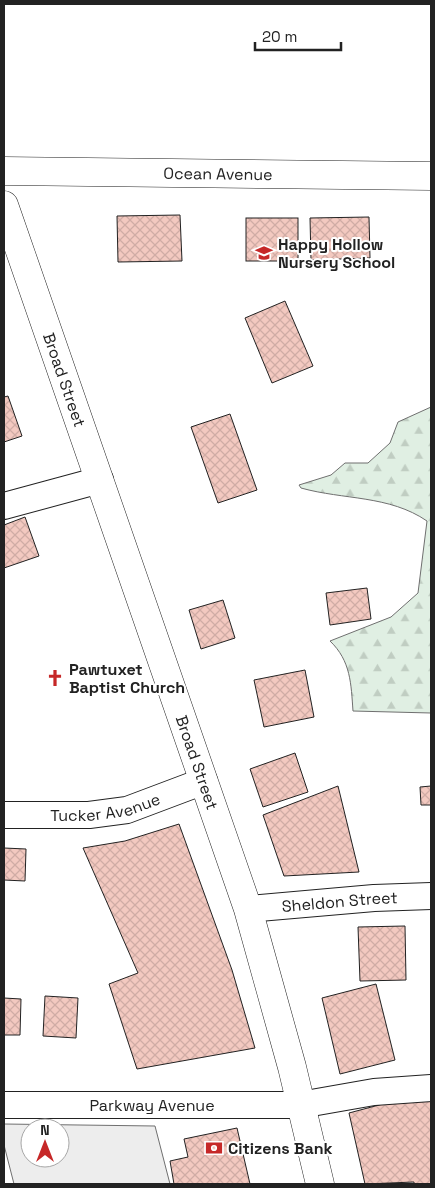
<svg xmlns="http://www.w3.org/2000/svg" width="435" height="1188" viewBox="0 0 435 1188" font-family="'Space Grotesk',sans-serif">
<defs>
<pattern id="forest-firs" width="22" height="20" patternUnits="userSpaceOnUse" patternTransform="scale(1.25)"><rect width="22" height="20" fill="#e0efe3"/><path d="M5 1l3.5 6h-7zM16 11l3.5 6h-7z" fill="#c0cdc2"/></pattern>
<pattern id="building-cross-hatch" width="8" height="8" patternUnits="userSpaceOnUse" patternTransform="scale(1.25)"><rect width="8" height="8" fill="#f3c9c0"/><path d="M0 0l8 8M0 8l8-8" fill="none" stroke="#d0aca5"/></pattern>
</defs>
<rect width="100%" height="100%" fill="#fff"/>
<path fill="url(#forest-firs)" stroke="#6f6f6f" d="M431,407V713L353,711C351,684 351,661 330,641L391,617L418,593L427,521C389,495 344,500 301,488L299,485L331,475L345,463H368L390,443L398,422Z"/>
<path fill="#ededed" stroke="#6f6f6f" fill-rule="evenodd" d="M4,1124L155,1126L170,1184H14L4,1145ZM30,1128H60V1158H30Z"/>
<g fill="url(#building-cross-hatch)" stroke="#222">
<path d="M180,215L182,261L118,262L117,216Z"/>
<path d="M369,217L370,258L311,260L310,218Z"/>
<rect x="246" y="218" width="52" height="43"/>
<path d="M285,301L313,366L272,383L245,318Z"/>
<path d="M8,396L22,436L4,442V397Z"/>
<path d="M230,414L257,490L218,503L191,427Z"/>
<path d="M25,517L39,556L4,568V525Z"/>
<path d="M367,588L371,619L330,625L326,593Z"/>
<path d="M223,600L235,638L201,649L189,610Z"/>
<path d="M305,670L314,717L264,727L254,680Z"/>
<path d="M295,753L308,792L263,807L250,769Z"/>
<path d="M338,786L359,872L284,876L263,815Z"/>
<path d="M431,786V805H421L420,787Z"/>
<path d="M179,824L232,970L255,1048L137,1069L109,984L138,973L83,848L125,841Z"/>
<path d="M4,848L26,849L25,881L4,880Z"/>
<path d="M405,926L406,980L360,981L358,927Z"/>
<path d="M376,984L395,1060L340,1074L322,998Z"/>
<path d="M45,996L78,998L76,1038L43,1036Z"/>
<path d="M4,998L21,999L20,1035H4Z"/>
<path d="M420,1094H431V1184H414V1182L365,1184L349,1113Z"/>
<path d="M237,1128L250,1184H174L170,1161L188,1157L184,1139Z"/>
</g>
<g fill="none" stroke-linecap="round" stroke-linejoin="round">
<g stroke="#222" stroke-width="28">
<g id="minor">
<path d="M4,506L100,480"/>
<path id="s1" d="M4,815H89L127,810L204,781"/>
<path id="s2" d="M248,909L374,898L431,896"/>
<path id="s3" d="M4,1105H300L374,1092L431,1088"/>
</g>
</g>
<g stroke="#222" stroke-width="29">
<g id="tertiary">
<path id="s4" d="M4,171L431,176"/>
</g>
</g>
<g stroke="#222" stroke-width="29">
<g id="secondary">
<path id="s5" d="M4,205L248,909L292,1067L320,1184"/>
</g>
</g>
<use href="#minor" stroke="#fff" stroke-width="26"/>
<use href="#tertiary" stroke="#fff" stroke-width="28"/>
<use href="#secondary" stroke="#fff" stroke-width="28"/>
</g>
<defs>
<g id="school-bare" transform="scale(1.35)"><path d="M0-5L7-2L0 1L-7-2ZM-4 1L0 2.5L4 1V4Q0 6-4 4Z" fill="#c62828" stroke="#fff" stroke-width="2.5" paint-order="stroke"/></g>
<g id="church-bare" transform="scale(1.35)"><path d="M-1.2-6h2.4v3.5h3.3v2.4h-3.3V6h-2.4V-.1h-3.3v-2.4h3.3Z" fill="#c62828" stroke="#fff" stroke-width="2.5" paint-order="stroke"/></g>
<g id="bank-bare" transform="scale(1.35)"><path d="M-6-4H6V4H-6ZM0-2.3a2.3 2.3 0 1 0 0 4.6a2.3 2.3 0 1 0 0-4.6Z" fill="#c62828" stroke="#fff" stroke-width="2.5" paint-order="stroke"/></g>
</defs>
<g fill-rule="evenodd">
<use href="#school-bare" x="264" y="253"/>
<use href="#church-bare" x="55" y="678"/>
<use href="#bank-bare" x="214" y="1148"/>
</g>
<g text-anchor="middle" stroke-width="4" stroke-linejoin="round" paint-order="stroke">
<g font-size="16" fill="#222" stroke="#fff">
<text dy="6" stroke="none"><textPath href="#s4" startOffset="214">Ocean Avenue</textPath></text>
<text dy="6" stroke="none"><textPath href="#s5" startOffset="185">Broad Street</textPath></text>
<text dy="6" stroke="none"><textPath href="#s5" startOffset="590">Broad Street</textPath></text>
<text dy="6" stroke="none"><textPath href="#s1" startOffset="102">Tucker Avenue</textPath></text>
<text dy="6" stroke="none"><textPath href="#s2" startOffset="92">Sheldon Street</textPath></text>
<text dy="6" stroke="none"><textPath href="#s3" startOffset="148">Parkway Avenue</textPath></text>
</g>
<g font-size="16" font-weight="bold" fill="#222" stroke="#fff" text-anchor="start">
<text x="278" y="250">Happy Hollow<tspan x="278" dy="18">Nursery School</tspan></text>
<text x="69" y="675">Pawtuxet<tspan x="69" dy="18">Baptist Church</tspan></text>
<text x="228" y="1154">Citizens Bank</text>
</g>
</g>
<rect width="435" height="1188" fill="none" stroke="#222222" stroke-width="10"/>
<g transform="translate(45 1143)"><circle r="24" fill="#ffffff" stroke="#a7a7a7"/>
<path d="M0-4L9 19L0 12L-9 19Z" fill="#c62828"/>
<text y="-8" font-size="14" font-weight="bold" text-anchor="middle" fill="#222222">N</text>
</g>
<path d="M255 42v8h86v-8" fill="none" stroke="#222222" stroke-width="2.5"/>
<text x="262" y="42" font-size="15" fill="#222222" stroke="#ffffff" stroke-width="4" paint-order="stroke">20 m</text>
</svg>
